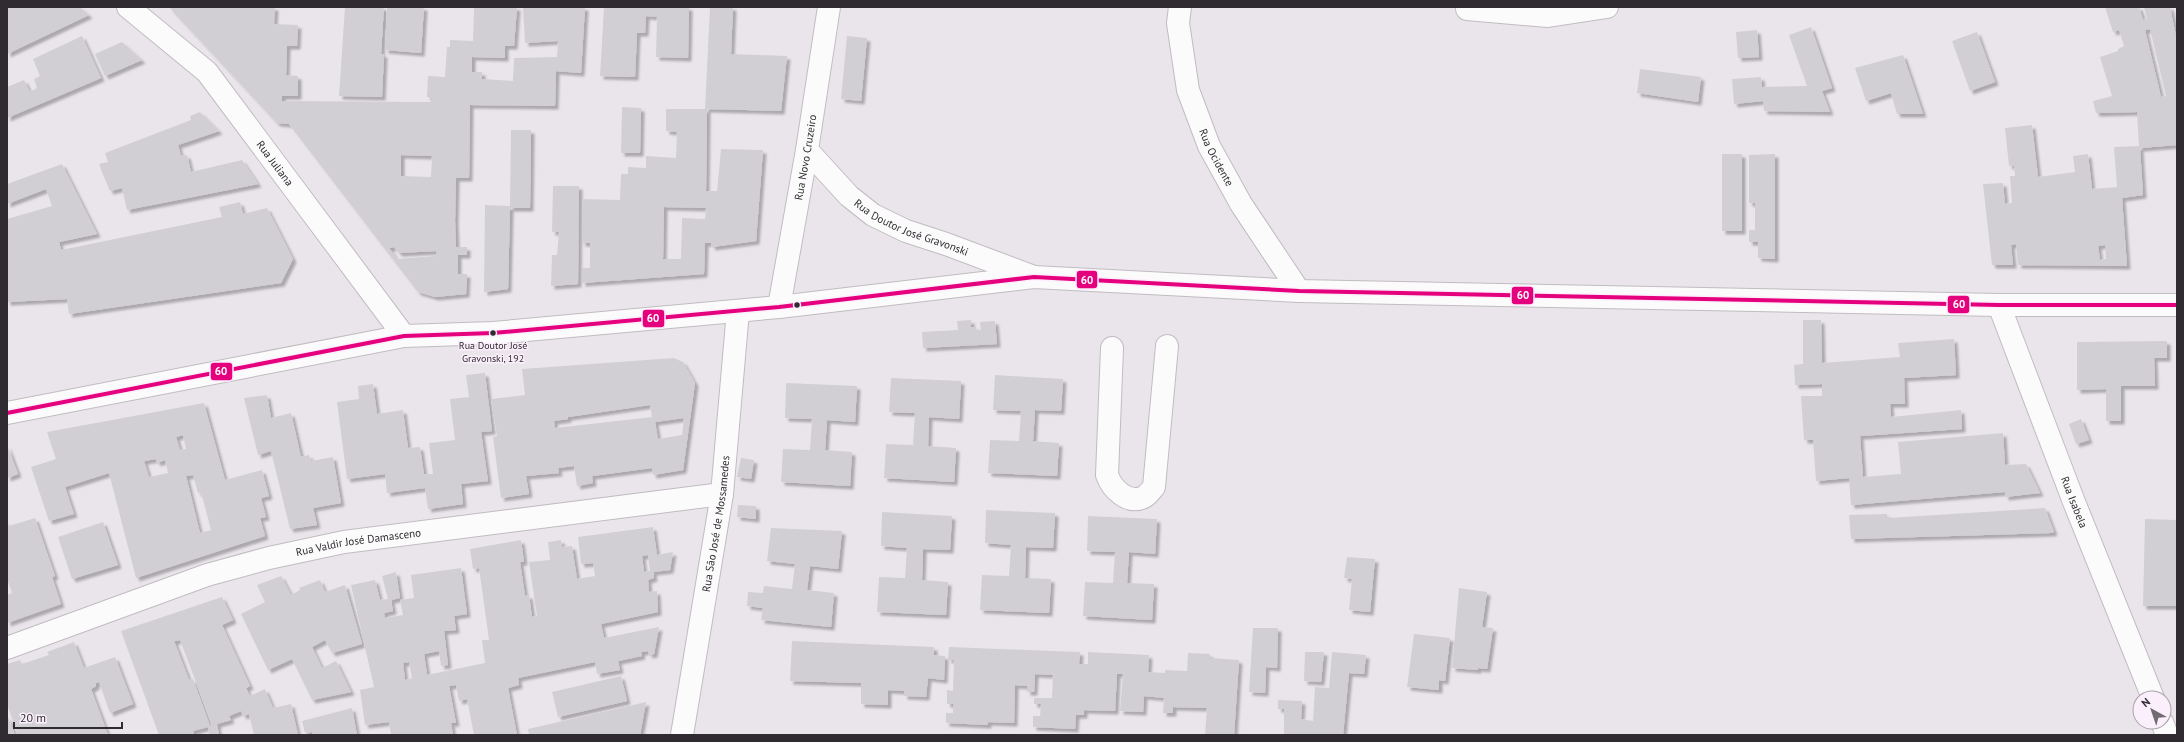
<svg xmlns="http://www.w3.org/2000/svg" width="2184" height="742" viewBox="0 0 2184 742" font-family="'PT Sans',sans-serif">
<defs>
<filter id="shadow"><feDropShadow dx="3.5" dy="3.5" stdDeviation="1" flood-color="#0004"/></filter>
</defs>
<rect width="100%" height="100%" fill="#eae5eb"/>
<g fill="#d2cfd4" fill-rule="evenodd" filter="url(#shadow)">
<path d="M7,7H80L89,15L7,54Z"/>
<path d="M169,7H275L274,24L298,25L297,46H287L286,75L298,76V96H282V101L431,102V97H427L428,76L445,77L447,47H450V40L473,41L474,7H517L514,46H505V58L472,57V72H482V79L513,81L514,58L557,57L558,41L525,43L523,7H585L581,73L556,71L555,106L470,105L469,178H456L455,221L456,247H467V255H458V274H467L466,294L435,297L418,292L289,124L277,123ZM401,155L432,156L431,177L401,176ZM394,247L399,253L436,251V256L397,259L389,248Z"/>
<path d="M345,7H384L381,54H384L382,97L339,96Z"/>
<path d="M387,7H424L421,53L385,50Z"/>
<path d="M604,7H689L688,58L656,57L657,17L646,16L645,33H637L635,77L600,76Z"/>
<path d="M710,7H733L731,54L787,56L781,111L707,109L706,191H717L721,149L763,150L756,241L712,247L711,243H705L704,274L582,283V268H590V243H582V199L620,200L621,174H628V167L646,168V156L676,158L677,132L666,131V109H705ZM664,207L706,208L705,219L682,218L681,259H663Z"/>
<path d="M2105,7H2139L2143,20L2147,19L2144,7H2170L2177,41V145L2140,148L2143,195L2122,198L2127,266L2018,265L2016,244L2011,245L2013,265H1992L1983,184L2003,183L2005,204L2012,203L2010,176H2015L2014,165L2009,166L2005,128L2032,125L2038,177L2075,172L2073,156L2088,154L2092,189L2117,187L2114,147L2139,146L2137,112L2096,113L2093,101L2112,96L2100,57L2118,51V49L2124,46L2119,30L2113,32ZM2150,29L2166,96L2161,97L2145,30ZM2105,245L2106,259L2100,260L2098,246Z"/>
<path d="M1811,27L1832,88L1822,91L1830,112L1764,111L1763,101L1734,104L1732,79L1761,77L1762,87L1807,86L1789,35Z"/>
<path d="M1757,30L1759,57L1738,58L1736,32Z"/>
<path d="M1977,32L1995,82L1970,91L1952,41Z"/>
<path d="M82,36L101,78L7,118V87L24,80L30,92L37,88L34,79L40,76L33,59Z"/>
<path d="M847,36L867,38L861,101L841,99Z"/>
<path d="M122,42L142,60L105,76L95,54Z"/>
<path d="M1903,55L1923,114H1897L1891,93L1866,101L1855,68Z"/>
<path d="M1640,69L1701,77L1698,102L1637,93Z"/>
<path d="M622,107L641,108L640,153H621Z"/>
<path d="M200,112L219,131L178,145L181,156L187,155L191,172L242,160L258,184L127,210L122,188L110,191L102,172L99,164L108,162L105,153L191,120L190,116Z"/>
<path d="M511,130H531L530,208H510L508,289L484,292L485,205L510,206Z"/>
<rect x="1722" y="154" width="20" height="77"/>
<path d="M1775,154V259L1758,258V242H1749V230H1755V203H1749V155Z"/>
<path d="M62,164L97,234L59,242L61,250L222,217L219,207L240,202L243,214L267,208L293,259L281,283L69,314L67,299L7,302V219L52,206L46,189L7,204V184Z"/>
<path d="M553,186H579L578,284L551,286L552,255H557L559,232H552Z"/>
<path d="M971,320V327H976V330H981L980,322L995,321L997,344L923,348L922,332L958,330L957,321Z"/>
<path d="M1803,320H1821L1822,363L1900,357L1898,343L1954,339L1956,375L1904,378L1905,404H1890L1891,417L1961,410L1962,429L1860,436L1863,477L1901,474L1898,442L2003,433L2005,465L2026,464L2040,493L2005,497V492L1851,505L1849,478L1816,481L1813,440H1804L1801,396H1822V384L1795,385L1794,365L1803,364Z"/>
<path d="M2167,341V358H2154L2155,386H2121V421H2106V389L2077,390V342Z"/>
<path d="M674,358L683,362L695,383L683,470L653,475L652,468L592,476L593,483L577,486L574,466L558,468L559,473L526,476L529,494L501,498L493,437L497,436L491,399L525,395L522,369ZM650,405L652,417L555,428L554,421L568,419V417ZM684,418L682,435L658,439L655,422Z"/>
<path d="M485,373L492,431L481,432L488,481L461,484L463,504L428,509L425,488L387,493L385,474L347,479L337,402L359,399L358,386L373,384L377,414L403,410L408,448L420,447L424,474H433L429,443L455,440L450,399L469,397L466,375Z"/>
<path d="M995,375L1063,379L1061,411L1035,410L1033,441L1059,443L1057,476L988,473L990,440L1019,441L1021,411L993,410Z"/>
<path d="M891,378L961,381L959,419L929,417L928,446L956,448L954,482L884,478L886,444L913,445L915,413L889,412Z"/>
<path d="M786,383L857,386L855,422L827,420L825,450L852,452L850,486L781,482L783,449L810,450L812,419L785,418Z"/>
<path d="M267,395L271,418L291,413L301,457L309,455L311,461L333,457L341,503L313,508L317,525L290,529L271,451L258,455L244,398Z"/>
<path d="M204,403L225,480L262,470L269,496L261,498L266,517L260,518L265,536L136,578L109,473L65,487L74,514L49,521L31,467L56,459L47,432ZM183,435L186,449L180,450L176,437ZM156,459L157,463L165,460L168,473L149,477L144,461ZM193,475L198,493L201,492L211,530L200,533L186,476Z"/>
<path d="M2081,419L2089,440L2076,444L2069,424Z"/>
<path d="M7,445L18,474L7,478Z"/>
<path d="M741,458L754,460L751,479L737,477Z"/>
<path d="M738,505L756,506V519L737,517Z"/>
<path d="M2045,508L2054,532L2051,533L1851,539L1849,515L1887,514L1888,518Z"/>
<path d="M986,510L1055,513L1053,548L1026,547L1025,578L1051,579L1049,613L980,610L982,575L1009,576L1011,545L985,543Z"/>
<path d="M882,512L952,516L950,550L923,549L922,580L948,582L946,615L877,612L879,577L905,578L907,548L881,546Z"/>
<path d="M1088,516L1157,519L1155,554L1129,552L1127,583L1154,584L1152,620L1083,616L1085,582L1113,583L1115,552L1087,551Z"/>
<path d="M35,518L55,576L52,577L61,604L7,623V595L12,593L7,579V521L9,526Z"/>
<path d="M2145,519L2177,520V606H2143Z"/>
<path d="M103,522L118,565L72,579L58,537Z"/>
<path d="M653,527L657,555L673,552L670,570L653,572L654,578L648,580L649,592L657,591L658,612L601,624L604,638L659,627L654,654L649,655L648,651L641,652L642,656L618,661L620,670L597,674L595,662L518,678L519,685L508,688L517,735H474L467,699L459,701L456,685L449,686L456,723H451L453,735H391L389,722L365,725L360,690L374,687L351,585L375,580L380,600L388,599L382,576L396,572L400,598L391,600L393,611L384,613L385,618L403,615L400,600L414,598L411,575L461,568L467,614L454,616L456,630L444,631L448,665L441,666L439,651L424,654L427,675L485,663L482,640H489L479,568L473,569L470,549L521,540L524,562H520L525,596L529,595L532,617L537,616L529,562L550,560L548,542L561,540L562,547L572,546L577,579L595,576L593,563L581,564L578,537ZM648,555L650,571L644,572L642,556ZM409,662L412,678L405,680L403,663Z"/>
<path d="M771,528L842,531L838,569L810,566L807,590L834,593L831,627L761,620L763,608L747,606L748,592L763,593L764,586L792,589L795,564L767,561Z"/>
<path d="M1347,557L1375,559L1370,612L1349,610L1352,579L1344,578Z"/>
<path d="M281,576L291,595L300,590L299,588L320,580L325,592L345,585L362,644L332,653L325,640L312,647L322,668L336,661L351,692L312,700L292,659L268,670L241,614L265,602L257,585Z"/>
<path d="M1459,588L1487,592L1482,627L1493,628L1487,669L1478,668V670L1452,668Z"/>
<path d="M222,597L233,620L222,625L250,686L246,688L250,696L265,689L273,708L291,704L298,735H254L249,714L243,716L241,711L229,716L231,720L217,724L219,735H209L208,727L193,731L194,735H159L121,631ZM180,640L212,725L210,726L193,679L189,680L174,641Z"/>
<path d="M1253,628H1278L1277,668L1266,667L1265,693L1249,692Z"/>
<path d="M1414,634L1450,638L1445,681L1439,680V690L1407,687Z"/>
<path d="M792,641L934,647V655L945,656L944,680L928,678L926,697L904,696V691L888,690V705L861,704V683L790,681Z"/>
<path d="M74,642L84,668L115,657L133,704L110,713L99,682L96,683V686L91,689L108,735H18L7,704V664L20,660L22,664L49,655L47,652Z"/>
<path d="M949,647L1080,652L1079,664H1088V652L1149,655L1148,672L1165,673V670L1187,671L1188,653L1210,654V658L1239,660L1234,735L1205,734L1207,708L1173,707V713H1163L1164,698L1144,696L1143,712L1120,711L1123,674H1117L1115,711L1084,710V715H1076L1075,729L1033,727V716H1040L1041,704H1034V698H1052L1053,675L1035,674L1034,692H1027V686L1015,685L1014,723L988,722V725L946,723V713H953V704H947V690L953,691L954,660H948Z"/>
<path d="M1305,652H1324L1321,682L1304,681Z"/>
<path d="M1332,652L1366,655L1364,674L1349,673L1343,735H1284V709H1278V700L1302,701L1301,719L1313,721L1315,687L1329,688Z"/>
<path d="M621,676L627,701L558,717L552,692Z"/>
<path d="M646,702L640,735H529L528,729Z"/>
<path d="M352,708L357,735H312V732L305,733L302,721Z"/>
<path d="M7,715L15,735H7Z"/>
</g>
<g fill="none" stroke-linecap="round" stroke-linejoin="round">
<g stroke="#c0bcc0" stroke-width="24">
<path id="lane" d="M1112,348L1107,475C1112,489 1128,505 1144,497C1148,495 1151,490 1154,487L1167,346"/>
</g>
<g stroke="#c0bcc0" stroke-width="24">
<g id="street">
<path id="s1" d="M128,7L207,72L404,336"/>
<path id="s2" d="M1180,7L1178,23L1188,90L1209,146L1241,204L1299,291"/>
<path d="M1467,9L1548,16L1607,7"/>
<path id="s3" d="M807,150L849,196L873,215L906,231L946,244L1034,277"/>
<path id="s4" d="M1999,305L2074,502L2153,698"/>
<path id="s5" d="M779,307L807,150L829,7"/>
<path id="s6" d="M7,648L207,575L269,558L344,542L722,494"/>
<path d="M2162,722L2167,735"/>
<path id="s7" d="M682,735L722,494L738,311"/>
</g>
</g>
<g stroke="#c0bcc0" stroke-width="24">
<path id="secondary" d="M7,413L404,336L493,333L779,307L1034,277L1299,291L1999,305H2177"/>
</g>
<use href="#lane" stroke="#fcfbfc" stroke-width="22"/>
<use href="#street" stroke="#fcfbfc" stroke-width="22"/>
<use href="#secondary" stroke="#fcfbfc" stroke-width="22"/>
<g stroke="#faeffb" stroke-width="7">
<path id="bus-1" d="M7,413L404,336L493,333L779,307L1034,277L1299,291L1999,305H2177"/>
</g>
<use href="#bus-1" stroke="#e5007d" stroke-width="4"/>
</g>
<g fill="#2f2b30" stroke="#faeffb" stroke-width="1.5">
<circle cx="797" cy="305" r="3.5"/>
<circle cx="493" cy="333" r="3.5"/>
</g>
<g text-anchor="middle" stroke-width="3" stroke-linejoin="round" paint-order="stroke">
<g font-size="10" fill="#2f2b30" stroke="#faeffb">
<text x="493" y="349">Rua Doutor José<tspan x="493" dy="13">Gravonski, 192</tspan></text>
</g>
<g font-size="11" fill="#2f2b30" stroke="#faeffb">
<text dy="4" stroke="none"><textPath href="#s5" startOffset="152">Rua Novo Cruzeiro</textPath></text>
<text dy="4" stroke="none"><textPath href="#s2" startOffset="157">Rua Ocidente</textPath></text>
<text dy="4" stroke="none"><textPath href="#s1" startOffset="216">Rua Juliana</textPath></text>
<text dy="4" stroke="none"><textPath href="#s3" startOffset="133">Rua Doutor José Gravonski</textPath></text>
<text dy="4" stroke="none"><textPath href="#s4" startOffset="211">Rua Isabela</textPath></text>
<text dy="4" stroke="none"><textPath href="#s7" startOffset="214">Rua São José de Mossamedes</textPath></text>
<text dy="4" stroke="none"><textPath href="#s6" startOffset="368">Rua Valdir José Damasceno</textPath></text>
</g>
</g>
<g stroke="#faeffb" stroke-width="1.5">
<rect x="1076" y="270" width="22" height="19" rx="4" fill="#e5007d"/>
<rect x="1511" y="286" width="23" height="19" rx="4" fill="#e5007d"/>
<rect x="1947" y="295" width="23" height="19" rx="4" fill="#e5007d"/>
<rect x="642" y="309" width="23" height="19" rx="4" fill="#e5007d"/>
<rect x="210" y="362" width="23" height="19" rx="4" fill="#e5007d"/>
</g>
<g font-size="11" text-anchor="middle" font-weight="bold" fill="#fff">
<text x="1087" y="284">60</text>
<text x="1523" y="299">60</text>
<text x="1959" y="308">60</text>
<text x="653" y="322">60</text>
<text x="221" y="375">60</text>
</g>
<rect width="2184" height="742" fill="none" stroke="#2f2b30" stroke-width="16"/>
<g transform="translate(2152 710) rotate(320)"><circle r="19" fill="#faeffb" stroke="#a9a1aa"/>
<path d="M0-3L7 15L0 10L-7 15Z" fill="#706c71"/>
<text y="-6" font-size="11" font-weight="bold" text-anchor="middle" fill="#2f2b30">N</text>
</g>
<path d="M14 722v6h108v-6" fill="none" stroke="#2f2b30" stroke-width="2"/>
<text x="20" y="722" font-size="12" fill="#2f2b30" stroke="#faeffb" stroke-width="3" paint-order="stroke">20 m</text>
</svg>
